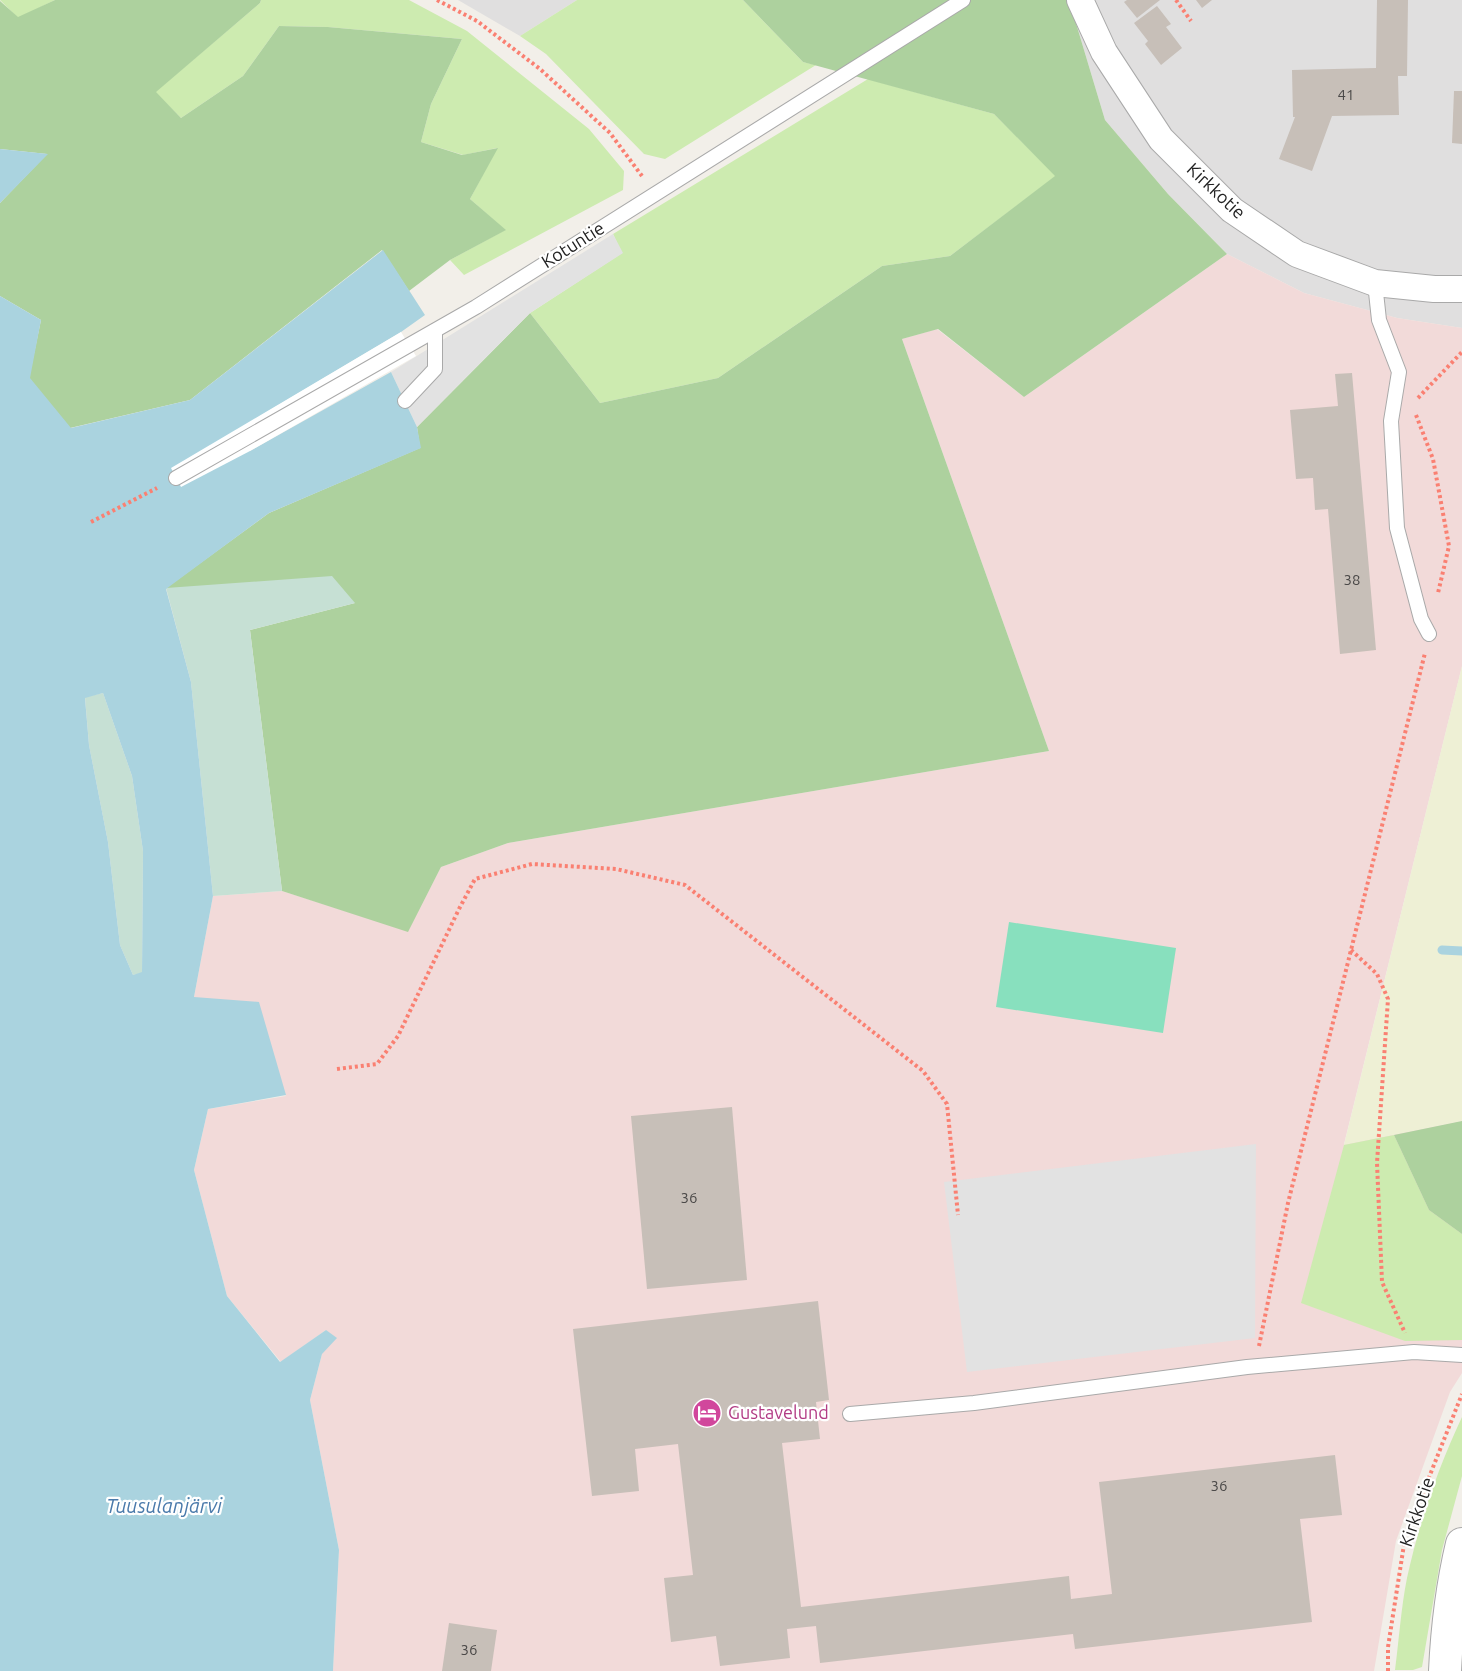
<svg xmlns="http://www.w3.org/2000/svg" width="1462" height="1671" viewBox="0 0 1462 1671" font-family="Ubuntu,sans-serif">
<rect width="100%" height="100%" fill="#f2efe9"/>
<g fill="#e0dfdf">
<path d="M458,0H577L520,36Z"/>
<path d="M1069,0H1462V328L1397,318L1304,293L1227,254L1168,194L1105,120Z"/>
</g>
<path fill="#f2dad9" d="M1227,254L1304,293L1397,318L1462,328V666L1344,1144L1462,1121V1373L1450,1392L1396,1541L1374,1671H333L339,1550L310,1400L322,1354L326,1330L281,1362L227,1296L194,1170L208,1109L286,1096L194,997L213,896L282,891L408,931L441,867L508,843L1049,751L902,339L937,329L1024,397Z"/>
<path fill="#eef0d5" d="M1462,666V1121L1344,1145Z"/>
<g fill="#cdebb0">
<path d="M0,0H55L18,18Z"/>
<path d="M261,0H409L467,31L589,129L624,171L623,190L464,275L450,260L505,230L470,199L497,148L463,155L421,142L431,104L462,39L328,27L279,26L243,76L181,118L155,92L260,3Z"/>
<path d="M577,0H743L803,62L816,65L665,159L644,154L546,54L520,36Z"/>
<path d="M868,79L994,114L1056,176L950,256L882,266L718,378L600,403L530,313L622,253L613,234Z"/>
<path d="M1394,1135L1429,1210L1462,1234V1340L1405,1341L1301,1303L1344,1145Z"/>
<path d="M1462,1417V1476L1442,1550L1422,1667L1413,1670H1395C1399,1640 1401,1608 1407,1578C1419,1523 1438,1468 1462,1417Z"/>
</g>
<g fill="#add19e">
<path d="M55,0H261L260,3L156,92L181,118L243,76L279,26L328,27L462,39L431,104L421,142L462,155L498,148L470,199L506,230L450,260L409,291L382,250L190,400L70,428L29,378L41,320L0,296V203L47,154L0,149V1L18,17Z"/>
<path d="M743,0H1069L1105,120L1168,194L1227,254L1024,397L938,329L902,339L1049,751L508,843L441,867L408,932L282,891L250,630L355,603L166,588L269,513L420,448L417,427L530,313L600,403L718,378L882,266L950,256L1055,176L994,114L803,62Z"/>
<path d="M1462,1121V1234L1429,1210L1394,1135Z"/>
</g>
<g fill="#c6e0d4">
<path d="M332,576L355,603L250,630L282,891L213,896L191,682L166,588Z"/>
<path d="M103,693L132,776L143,851L142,973L133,975L120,945L108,842L89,745L85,697Z"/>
</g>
<path fill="#88e0be" d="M1009,922L1176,948L1163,1033L996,1007Z"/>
<g fill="#e2e2e2">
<path d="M613,234L623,253L530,313L417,427L391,372Z"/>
<path d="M1256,1144L1255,1338L967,1372L944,1182Z"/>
</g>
<g fill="#aad3df" fill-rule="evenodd">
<path d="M0,149L48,154L0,203Z"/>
<path d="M383,250L425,315L401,332L260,416L250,451L391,372L417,427L421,448L269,513L166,589L191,682L213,896L194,997L259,1002L286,1095L208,1109L194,1170L227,1296L280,1362L326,1330L337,1338L322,1354L310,1400L339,1550L333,1671H0V296L41,320L30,378L71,428L190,400ZM103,693L132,776L143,851L142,972L133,975L120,945L108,842L89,745L85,698Z"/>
</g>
<path fill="#fff" d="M401,332L416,356L250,451L181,487L171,468Z"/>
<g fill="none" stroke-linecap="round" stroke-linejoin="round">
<path stroke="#aad3df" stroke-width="9" d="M1442,950L1462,951"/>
</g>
<g fill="#c7bfb8">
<path d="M1127,0H1160L1137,18L1124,2Z"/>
<path d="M1196,0H1212L1202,8Z"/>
<path d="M1377,0H1408L1407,76H1398L1399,115L1332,116L1312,171L1279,159L1295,117H1293L1292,70L1376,68Z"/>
<path d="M1157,6L1171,24L1166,27L1182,48L1161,65L1145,44L1148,41L1134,23Z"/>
<path d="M1454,91H1462V144L1452,143Z"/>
<path d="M1352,373L1376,650L1340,654L1328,509L1315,510L1313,478L1296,479L1290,410L1338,406L1335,374Z"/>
<path d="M732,1107L747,1280L647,1289L631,1116Z"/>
<path d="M818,1301L829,1400L816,1402L820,1439L782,1443L801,1607L1069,1576L1071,1599L1112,1594L1099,1482L1335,1455L1342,1515L1300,1519L1312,1622L1075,1649L1073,1634L820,1663L816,1626L787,1629L790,1658L720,1666L716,1636L671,1642L664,1578L693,1575L678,1444L635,1449L639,1491L592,1496L573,1329Z"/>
<path d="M449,1623L497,1630L491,1671H442Z"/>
</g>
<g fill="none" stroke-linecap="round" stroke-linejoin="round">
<g stroke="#a9a9a9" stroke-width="16">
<g id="service">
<path d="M1375,283L1379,320L1399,372L1391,421L1397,528L1421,619L1429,634"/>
<path d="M405,401L435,369V331"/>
<path d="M176,478L476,307L963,0"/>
<path d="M850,1414L974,1403L1247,1367L1414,1352L1462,1355"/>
</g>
</g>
<g stroke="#a9a9a9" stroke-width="28">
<path id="minor" d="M1080,0L1104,52L1161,139L1232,210L1297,254L1375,283L1434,289H1462"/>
</g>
<g stroke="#a9a9a9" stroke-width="34">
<path id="tertiary" d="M1445,1671C1447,1628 1452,1586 1462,1544"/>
</g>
<g stroke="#fa8072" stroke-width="4" stroke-dasharray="3 3" stroke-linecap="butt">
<path d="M437,0L477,21L540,69L610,133L642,176"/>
<path d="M1176,0L1191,21"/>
<path d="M1418,398L1462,352"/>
<path d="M1416,415L1433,459L1449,546L1438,593"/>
<path d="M91,522L157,488"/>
<path d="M1351,950L1377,974L1388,999L1377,1163L1382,1282L1405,1333"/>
<path d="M337,1069L377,1064L398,1036L459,909L475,879L532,864L616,869L685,885L923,1071L947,1104L958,1215"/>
<path d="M1259,1346L1288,1203L1425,653"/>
<path d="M1388,1671V1647L1405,1538L1462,1394"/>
</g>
<use href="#service" stroke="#fff" stroke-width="14"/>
<use href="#minor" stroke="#fff" stroke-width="26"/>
<use href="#tertiary" stroke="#fff" stroke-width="32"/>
</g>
<defs>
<g id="hotel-disc" transform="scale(1.5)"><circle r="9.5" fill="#d1479c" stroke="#fff"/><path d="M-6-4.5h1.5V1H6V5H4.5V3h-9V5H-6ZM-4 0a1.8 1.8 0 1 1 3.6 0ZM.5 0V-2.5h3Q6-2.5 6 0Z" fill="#fff"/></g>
</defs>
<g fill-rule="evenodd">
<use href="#hotel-disc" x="707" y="1413"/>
</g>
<g text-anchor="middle" stroke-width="4.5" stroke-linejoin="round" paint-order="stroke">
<g font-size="15" fill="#4b4948">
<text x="1346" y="100">41</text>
<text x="1352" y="585">38</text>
<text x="689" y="1203">36</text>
<text x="1219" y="1491">36</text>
<text x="469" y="1655">36</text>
</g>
<g font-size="18" fill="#222" stroke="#fff">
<text transform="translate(1216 191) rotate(43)" y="6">Kirkkotie</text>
<text transform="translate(573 245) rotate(-32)" y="6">Kotuntie</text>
<text transform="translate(1417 1512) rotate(-71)" y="6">Kirkkotie</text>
</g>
<g font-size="18" fill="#b23c85" stroke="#fff" text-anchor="start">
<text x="728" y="1419">Gustavelund</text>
</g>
<g font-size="20" font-style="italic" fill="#4a7aab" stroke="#fff">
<text x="164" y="1513">Tuusulanjärvi</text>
</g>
</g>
</svg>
